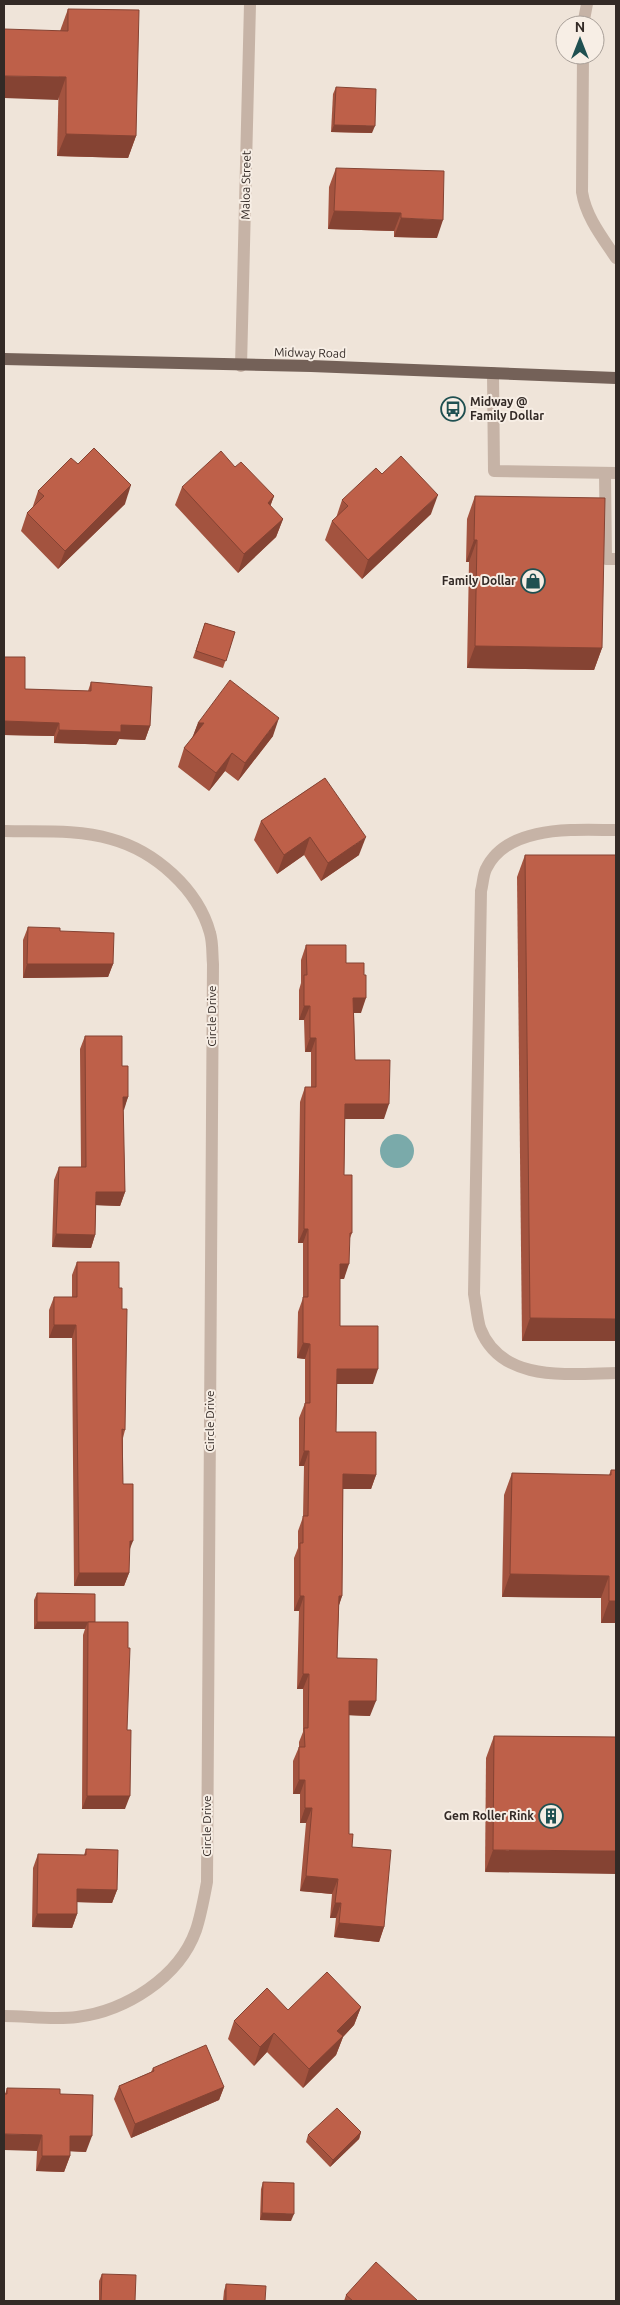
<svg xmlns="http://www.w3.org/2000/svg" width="620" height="2305" viewBox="0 0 620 2305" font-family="Ubuntu,sans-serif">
<rect width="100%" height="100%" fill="#efe4d9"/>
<circle fill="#7aaaaa" cx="397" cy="1151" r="17"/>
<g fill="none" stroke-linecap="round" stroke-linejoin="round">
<g stroke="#c6b3a6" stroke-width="12">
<path d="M583,25L587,4"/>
<path d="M583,55L582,192C586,217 602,237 616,258"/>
<path d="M241,366L250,4"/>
<path d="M493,373L494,471L616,473"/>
<path d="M605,473L606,559H616"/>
<path d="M616,830C576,830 507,824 486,869C483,875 483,884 481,891L474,1294C476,1304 477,1317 480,1328C501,1383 568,1374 616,1373"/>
<path d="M4,831C39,832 77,829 111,839C155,851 198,889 210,933C213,943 212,954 213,964L207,1882C204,1898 201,1915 196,1930C179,1978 125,2011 77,2017C53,2020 27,2016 4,2016"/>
</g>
<path stroke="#746158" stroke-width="12" d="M4,359L311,366L616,378"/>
</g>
<g fill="#a3533f">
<path d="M68,9L136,136L128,158L57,156L60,31Z"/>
<path d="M336,87L372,133L331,132L333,94Z"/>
<path d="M336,168L437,238L394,237V231L328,229L329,187Z"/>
<path d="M78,464L125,504L58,569L21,531L27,513L32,509L38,491Z"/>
<path d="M235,467L274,496L270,506L283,519L276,537L238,573L175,505L182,487Z"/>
<path d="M382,474L431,514L362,579L325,540L332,521L336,518L342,500Z"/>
<path d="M475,496L602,648L594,670L467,668L469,562H466L467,519Z"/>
<path d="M205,623L235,632L223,668L193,658Z"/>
<path d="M4,657L25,689L88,691L91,682L150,726L145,740L119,739L116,745L54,743V736L4,735Z"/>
<path d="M198,723L273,736L238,781L225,771L209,791L178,767L184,748L192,739Z"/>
<path d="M325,778L359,855L321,881L304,855L277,874L254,840L261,821Z"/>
<path d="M525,855L616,1341H522L517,877Z"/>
<path d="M28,927L113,964L108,977L23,978V940Z"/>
<path d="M306,945L346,963L361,1013H354L355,1060L384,1119H345L344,1175L352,1233L350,1238L344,1279H340V1326L373,1384H337L336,1432L376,1475L371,1489H343L342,1596L339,1605L337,1658L370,1716L349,1715V1834L352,1847L384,1927L379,1942L334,1937L336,1918H330L332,1894L300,1891L306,1823H300V1794H293V1761L299,1747V1742L303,1732V1689H297L299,1611H294V1558L298,1548V1531L303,1517L304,1466H299V1418L305,1403V1359L297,1358L298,1312L303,1298V1243H298L300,1102L305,1087H311V1052H305L304,1020H299V990L301,983V960Z"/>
<path d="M85,1036L122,1066L128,1097L123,1110L125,1192L120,1206L96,1205L95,1235L91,1248L52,1247L54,1180L59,1167H81L80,1049Z"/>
<path d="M77,1262L119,1288L122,1309L125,1430L123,1438V1484L129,1549V1573L124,1586H74L72,1338H49V1310L54,1297H72V1275Z"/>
<path d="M611,1470H616V1623H601V1598L502,1597L504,1495L512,1473L609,1475Z"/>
<path d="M37,1593L95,1622L125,1809H82L83,1635L85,1629H34V1600Z"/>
<path d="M494,1736L616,1737L485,1872L486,1758Z"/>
<path d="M86,1849L117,1890L112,1903L77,1902V1914L72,1928L32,1927L33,1868L38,1854L84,1855Z"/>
<path d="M361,2007L354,2025L343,2037L336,2055L303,2088L267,2052L254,2066L228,2039L234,2021L288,2010Z"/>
<path d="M153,2068L224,2087L219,2100L131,2138L114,2099L119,2086L151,2072Z"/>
<path d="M7,2088L60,2094L86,2152L70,2151V2156L64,2172L36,2171L37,2151L5,2094Z"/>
<path d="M361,2132L359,2139L330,2167L306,2142L308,2135Z"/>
<path d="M263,2182L291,2221L260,2220L261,2189Z"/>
<path d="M102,2274L135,2301H99V2281Z"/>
<path d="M226,2284L265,2301H223L224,2291Z"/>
<path d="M346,2295L418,2301H344Z"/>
</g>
<g fill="#854333">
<path d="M4,76L66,77L58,100L4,98Z"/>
<path d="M334,125L375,126L372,133L331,132Z"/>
<path d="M66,134L136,136L128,158L57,156Z"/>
<path d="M334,211L401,213L394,231L328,229Z"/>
<path d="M401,218L443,220L437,238L394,237Z"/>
<path d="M131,485L125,504L58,569L65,551Z"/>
<path d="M438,495L431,514L362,579L368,560Z"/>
<path d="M274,496L267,515L268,503Z"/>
<path d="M283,519L276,537L238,573L244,554Z"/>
<path d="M474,540H477L469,562H466Z"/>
<path d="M475,646L602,648L594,670L467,668Z"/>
<path d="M279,718L273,736L238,781L245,763Z"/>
<path d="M4,721L59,723L54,736L4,735Z"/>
<path d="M198,723H204L191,741Z"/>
<path d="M121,725L150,726L145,740L119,739L116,745L54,743L59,730Z"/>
<path d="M232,753L225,771L209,791L216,773Z"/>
<path d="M310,837L304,855L277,874L284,855Z"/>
<path d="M366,837L359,855L321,881L328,863Z"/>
<path d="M27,964H113L108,977L23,978Z"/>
<path d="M353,998H366L361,1013H348Z"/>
<path d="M304,1006H310L304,1020H299Z"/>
<path d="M310,1038H316L311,1052H305Z"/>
<path d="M123,1097H128L124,1110H118Z"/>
<path d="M345,1104H389L384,1119H340Z"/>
<path d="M96,1192H125L120,1206L92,1205Z"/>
<path d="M304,1229H308L303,1243H298Z"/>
<path d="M56,1234L95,1235L91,1248L52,1247Z"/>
<path d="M340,1264H349L344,1279H335Z"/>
<path d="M530,1318L616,1319V1341H522Z"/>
<path d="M54,1325H76L72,1338H49Z"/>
<path d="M303,1343L310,1344L305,1359L297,1358Z"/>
<path d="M337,1369H378L373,1384H332Z"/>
<path d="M304,1451H309L304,1466H299Z"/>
<path d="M343,1474L376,1475L371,1489H338Z"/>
<path d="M130,1541H133L128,1554Z"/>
<path d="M79,1573H129L124,1586H74Z"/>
<path d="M510,1574L609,1576L601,1598L502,1597Z"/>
<path d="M300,1596H304L299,1611H294Z"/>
<path d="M339,1596H342L337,1611Z"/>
<path d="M609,1601H616V1623H601Z"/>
<path d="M37,1622H88L85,1629H34Z"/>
<path d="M303,1674H309L303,1689H297Z"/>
<path d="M349,1701H376L370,1716L343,1715Z"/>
<path d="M299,1780H305L300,1794H293Z"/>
<path d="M87,1796H130L125,1809H82Z"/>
<path d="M305,1808H312L306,1823H300Z"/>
<path d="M493,1850L616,1851V1874L485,1872Z"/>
<path d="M306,1876L338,1879L332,1894L300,1891Z"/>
<path d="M77,1889L117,1890L112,1903L72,1902Z"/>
<path d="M335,1903H341L336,1918H330Z"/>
<path d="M37,1914H77L72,1928L32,1927Z"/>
<path d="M339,1923L384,1927L379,1942L334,1937Z"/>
<path d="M361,2007L354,2025L343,2037L336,2055L303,2088L309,2069L337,2031Z"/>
<path d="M274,2033L267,2052L254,2066L260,2047Z"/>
<path d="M224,2087L219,2100L131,2138L135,2124Z"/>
<path d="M361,2132L359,2139L330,2167L333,2160Z"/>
<path d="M4,2134L42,2135L37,2151L4,2150Z"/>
<path d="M70,2136H92L86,2152L64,2151Z"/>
<path d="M42,2156H70L64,2172L36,2171Z"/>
<path d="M262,2213L294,2214L291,2221L260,2220Z"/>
</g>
<g fill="#be6049" stroke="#854333">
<path d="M68,9L139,10L136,136L66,134V77L4,76V29L68,31Z"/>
<path d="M336,87L376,89L375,126L334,125Z"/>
<path d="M336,168L444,171L443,220L401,218V213L334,211Z"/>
<path d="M94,448L131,485L65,551L27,513L44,496L38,491L71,458L78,464Z"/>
<path d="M221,451L235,467L241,462L274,496L268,503L283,519L244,554L182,487Z"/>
<path d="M401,456L438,495L368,560L332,521L348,506L342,500L376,468L382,474Z"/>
<path d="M475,496L605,498L602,648L475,646L477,540H474Z"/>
<path d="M205,623L235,632L226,661L196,651Z"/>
<path d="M4,657H25V689L91,691V682L152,687L150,726L121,725V732L59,730V723L4,721Z"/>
<path d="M230,680L279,718L245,763L232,753L216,773L184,748L204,723H198Z"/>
<path d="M325,778L366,837L328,863L310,837L284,855L261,821Z"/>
<path d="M525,855H616V1319L530,1318Z"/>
<path d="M28,927L60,928V931L114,933L113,964H27Z"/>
<path d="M306,945H346V963H364V975H366V998H353L355,1060H390L389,1104H345L344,1175H352V1233H350L349,1264H340V1326H378V1369H337L336,1432H376V1475L343,1474L342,1596H339L337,1658L377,1659L376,1701H349V1834H353L352,1847L391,1850L384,1927L339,1923L341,1903H335L338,1879L306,1876L312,1808H305V1780H299V1747H305L304,1728H308L309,1674H303L304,1596H300V1543H303V1516H308L309,1451H304L305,1403H310V1344L303,1343V1297H308V1229H304L305,1087H316V1038H310V1006H304V975H307Z"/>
<path d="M85,1036H122V1066H128V1097H123L125,1192H96L95,1235L56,1234L59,1167H86Z"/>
<path d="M77,1262H119V1288H122V1309H127L125,1430L122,1429L123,1484H133V1541H130L129,1573H79L76,1325H54V1297H77Z"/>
<path d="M611,1470H616V1601H609V1576L510,1574L512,1473L611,1475Z"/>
<path d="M37,1593L95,1594V1622H37Z"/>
<path d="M88,1622H128V1648H130L127,1730H131L130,1796H87Z"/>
<path d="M494,1736L616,1737V1851L493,1850Z"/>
<path d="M86,1849L118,1850L117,1890L77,1889V1914H37L38,1854L86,1855Z"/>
<path d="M327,1972L361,2007L337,2031L343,2036L309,2069L274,2033L260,2047L234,2021L267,1988L288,2010Z"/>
<path d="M206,2045L224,2087L135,2124L119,2086L154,2071L153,2068Z"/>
<path d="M7,2088L60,2089V2094L93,2095L92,2136H70V2156H42V2135L4,2134V2094H7Z"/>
<path d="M337,2108L361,2132L333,2160L308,2135Z"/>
<path d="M263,2182L294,2183V2214L262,2213Z"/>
<path d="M376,2262L418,2301H353L346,2295Z"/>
<path d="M102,2274L136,2275L135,2301H101Z"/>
<path d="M226,2284L266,2286L265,2301H226Z"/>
</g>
<defs>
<g id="bus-ring" transform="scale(1.25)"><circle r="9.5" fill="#f7eee5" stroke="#1f5051" stroke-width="1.5"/><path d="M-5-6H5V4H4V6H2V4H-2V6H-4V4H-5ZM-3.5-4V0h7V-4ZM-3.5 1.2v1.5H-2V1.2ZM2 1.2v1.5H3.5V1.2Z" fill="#1f5051"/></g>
<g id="shop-ring" transform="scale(1.25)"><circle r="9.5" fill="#f7eee5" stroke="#1f5051" stroke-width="1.5"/><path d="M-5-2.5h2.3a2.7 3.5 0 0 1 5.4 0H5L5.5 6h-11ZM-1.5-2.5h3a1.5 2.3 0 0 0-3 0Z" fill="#1f5051"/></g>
<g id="building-ring" transform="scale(1.25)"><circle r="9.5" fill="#f7eee5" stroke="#1f5051" stroke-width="1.5"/><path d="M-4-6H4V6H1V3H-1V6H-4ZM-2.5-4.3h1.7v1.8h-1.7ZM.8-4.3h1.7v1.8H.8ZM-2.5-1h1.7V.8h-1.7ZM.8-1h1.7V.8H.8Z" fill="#1f5051"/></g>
</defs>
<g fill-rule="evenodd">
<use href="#bus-ring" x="453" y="409"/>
<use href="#shop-ring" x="533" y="581"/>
<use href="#building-ring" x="551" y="1816"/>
</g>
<g text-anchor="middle" stroke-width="4" stroke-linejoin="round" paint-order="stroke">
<g font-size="12" fill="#332a26" stroke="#f7eee5">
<text transform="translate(246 185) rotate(-89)" y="4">Maloa Street</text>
<text transform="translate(310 353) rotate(1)" y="4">Midway Road</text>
<text transform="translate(212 1016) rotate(-90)" y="4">Circle Drive</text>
<text transform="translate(210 1421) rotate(-90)" y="4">Circle Drive</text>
<text transform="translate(207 1826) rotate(-90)" y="4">Circle Drive</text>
</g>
<g font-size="12" font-weight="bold" fill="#332a26" stroke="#f7eee5" text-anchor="end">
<text x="470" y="406" text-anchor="start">Midway @<tspan x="470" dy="14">Family Dollar</tspan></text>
<text x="516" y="585">Family Dollar</text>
<text x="534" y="1820">Gem Roller Rink</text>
</g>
</g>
<rect width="620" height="2305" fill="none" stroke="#332a26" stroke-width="10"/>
<g transform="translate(580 40)"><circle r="24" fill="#f7eee5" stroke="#a9a099"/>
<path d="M0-4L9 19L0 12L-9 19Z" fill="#1f5051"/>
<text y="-8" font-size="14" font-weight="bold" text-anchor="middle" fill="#332a26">N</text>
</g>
</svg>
